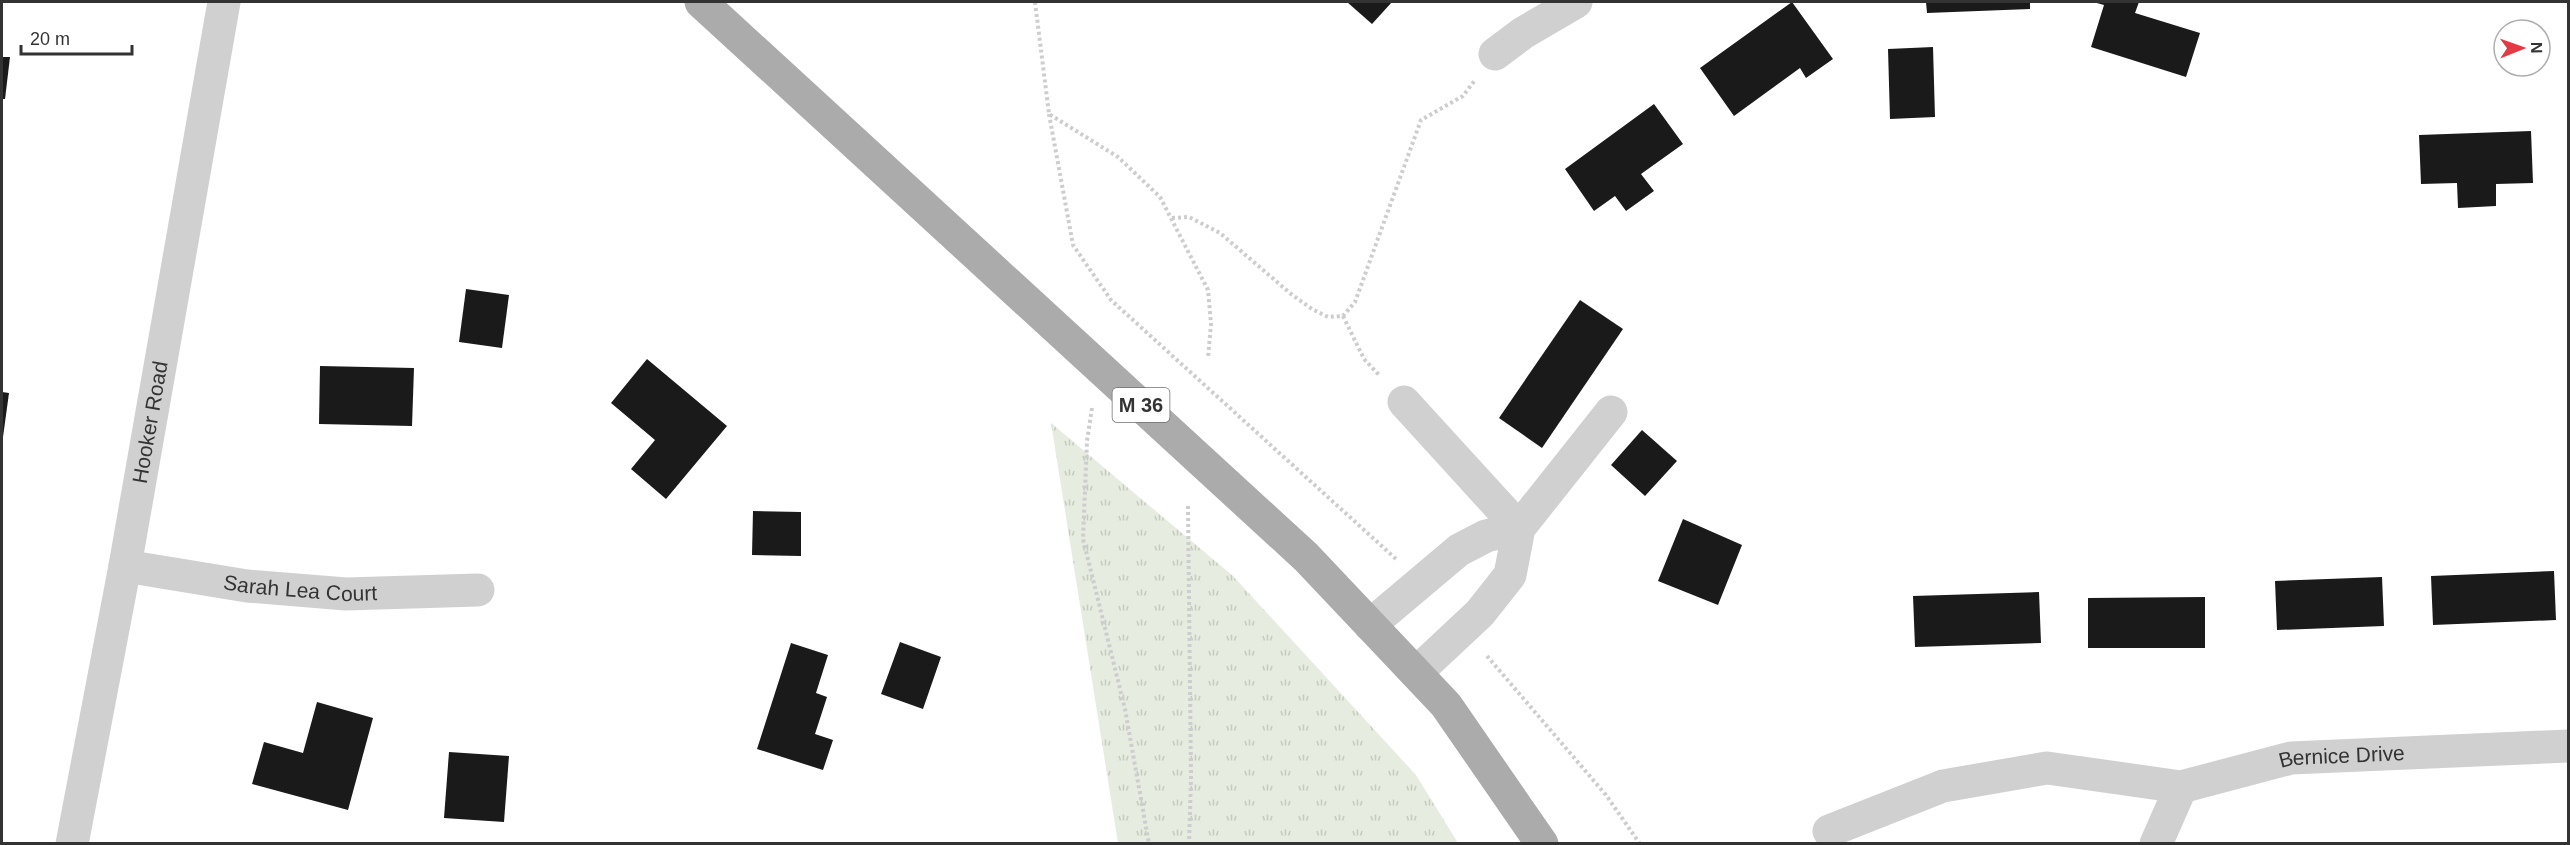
<svg xmlns="http://www.w3.org/2000/svg" width="2570" height="845" viewBox="0 0 2570 845" font-family="Helvetica,sans-serif">
<defs>
<pattern id="grass-tufts" width="24" height="20" patternUnits="userSpaceOnUse" patternTransform="scale(1.5)"><rect width="24" height="20" fill="#e6ecdf"/><path d="M3 7l-1-3M5 7V3M7 7l1-3M15 17l-1-3M17 17v-4M19 17l1-3" fill="none" stroke="#c6cbc0"/></pattern>
</defs>
<rect width="100%" height="100%" fill="#fff"/>
<path fill="url(#grass-tufts)" d="M1051,423L1233,576L1416,775L1458,843H1118Z"/>
<g fill="#1a1a1a">
<path d="M1347,2H1392L1372,24Z"/>
<path d="M1792,2L1833,59L1806,78L1800,68L1734,116L1700,68Z"/>
<path d="M1926,2H2030V9L1927,13Z"/>
<path d="M2093,2H2139L2135,13L2200,33L2186,77L2091,47L2104,5Z"/>
<path d="M1933,47L1935,117L1890,119L1888,49Z"/>
<path d="M2,57H10L5,99H2Z"/>
<path d="M1654,104L1683,144L1641,174L1654,191L1626,211L1615,196L1594,211L1565,169Z"/>
<path d="M2531,131L2533,183L2496,184V206L2458,208L2457,183L2421,184L2419,135Z"/>
<path d="M466,289L509,295L502,348L459,342Z"/>
<path d="M1580,300L1623,329L1542,448L1499,418Z"/>
<path d="M647,359L727,426L666,499L631,469L655,440L611,403Z"/>
<path d="M320,366L414,368L412,426L319,424Z"/>
<path d="M2,392L9,393L3,437H2Z"/>
<path d="M1642,430L1677,461L1645,496L1611,465Z"/>
<path d="M753,511L801,512V556L752,555Z"/>
<path d="M1683,519L1742,545L1718,605L1658,581Z"/>
<path d="M2554,571L2556,620L2433,625L2431,576Z"/>
<path d="M2382,577L2384,626L2277,630L2275,581Z"/>
<path d="M2039,592L2041,643L1915,647L1913,596Z"/>
<path d="M2205,597V648H2088V598Z"/>
<path d="M900,642L941,657L923,709L881,694Z"/>
<path d="M791,643L828,655L816,693L827,697L815,734L833,740L823,770L757,749Z"/>
<path d="M317,702L373,718L348,810L252,784L264,742L303,753Z"/>
<path d="M449,752L509,756L504,822L444,818Z"/>
</g>
<g fill="none" stroke-linecap="round" stroke-linejoin="round">
<g stroke="#cdcdcd" stroke-width="4" stroke-dasharray="3 3" stroke-linecap="butt">
<path d="M1035,2L1049,114L1118,157L1160,197L1208,290L1211,324L1208,358"/>
<path d="M1049,114L1073,245L1111,300L1396,559"/>
<path d="M1172,218L1189,217L1220,233L1291,294L1312,309L1328,317L1343,316L1355,302L1421,120L1463,96L1475,80"/>
<path d="M1343,316L1364,359L1380,376"/>
<path d="M1092,408L1087,441L1083,539L1125,709L1149,844"/>
<path d="M1188,506L1191,777L1189,844"/>
<path d="M1487,656L1606,795L1640,844"/>
</g>
<g stroke="#d0d0d0" stroke-width="33">
<path d="M1495,54L1523,33L1576,2"/>
<path d="M1404,402L1519,528"/>
<path id="s1" d="M125,566L247,586L346,594L478,590"/>
<path d="M1370,625L1459,550L1486,536L1519,528"/>
<path d="M1416,673L1480,613L1510,575L1519,528L1611,412"/>
<path id="s2" d="M1829,831L1943,786L2047,768L2181,787L2291,758L2568,746"/>
<path id="s3" d="M72,844L125,566L224,2"/>
<path d="M2156,844L2181,787"/>
</g>
<path stroke="#ababab" stroke-width="33" d="M701,2L1306,557L1446,705L1542,844"/>
</g>
<g text-anchor="middle" stroke-width="6" stroke-linejoin="round" paint-order="stroke">
<rect fill="#fff" stroke="#707070" stroke-width="1.5" x="1112.5" y="388" width="57" height="34" rx="4.5"/>
<g font-size="20" font-weight="bold" fill="#333">
<text x="1141" y="412">M 36</text>
</g>
<g font-size="21" fill="#333" stroke="#fff">
<text dy="7" stroke="none"><textPath href="#s3" startOffset="429">Hooker Road</textPath></text>
<text dy="7" stroke="none"><textPath href="#s1" startOffset="177">Sarah Lea Court</textPath></text>
<text dy="7" stroke="none"><textPath href="#s2" startOffset="528">Bernice Drive</textPath></text>
</g>
</g>
<rect width="2570" height="845" fill="none" stroke="#333333" stroke-width="6"/>
<g transform="translate(2522 48) rotate(89)"><circle r="28" fill="#ffffff" stroke="#adadad" stroke-width="1.5"/>
<path d="M0-4.5L10 22L0 15L-10 22Z" fill="#e63946"/>
<text y="-9" font-size="16" font-weight="bold" text-anchor="middle" fill="#333333">N</text>
</g>
<path d="M21 45v9h111v-9" fill="none" stroke="#333333" stroke-width="3"/>
<text x="30" y="45" font-size="18" fill="#333333" stroke="#ffffff" stroke-width="4.5" paint-order="stroke">20 m</text>
</svg>
